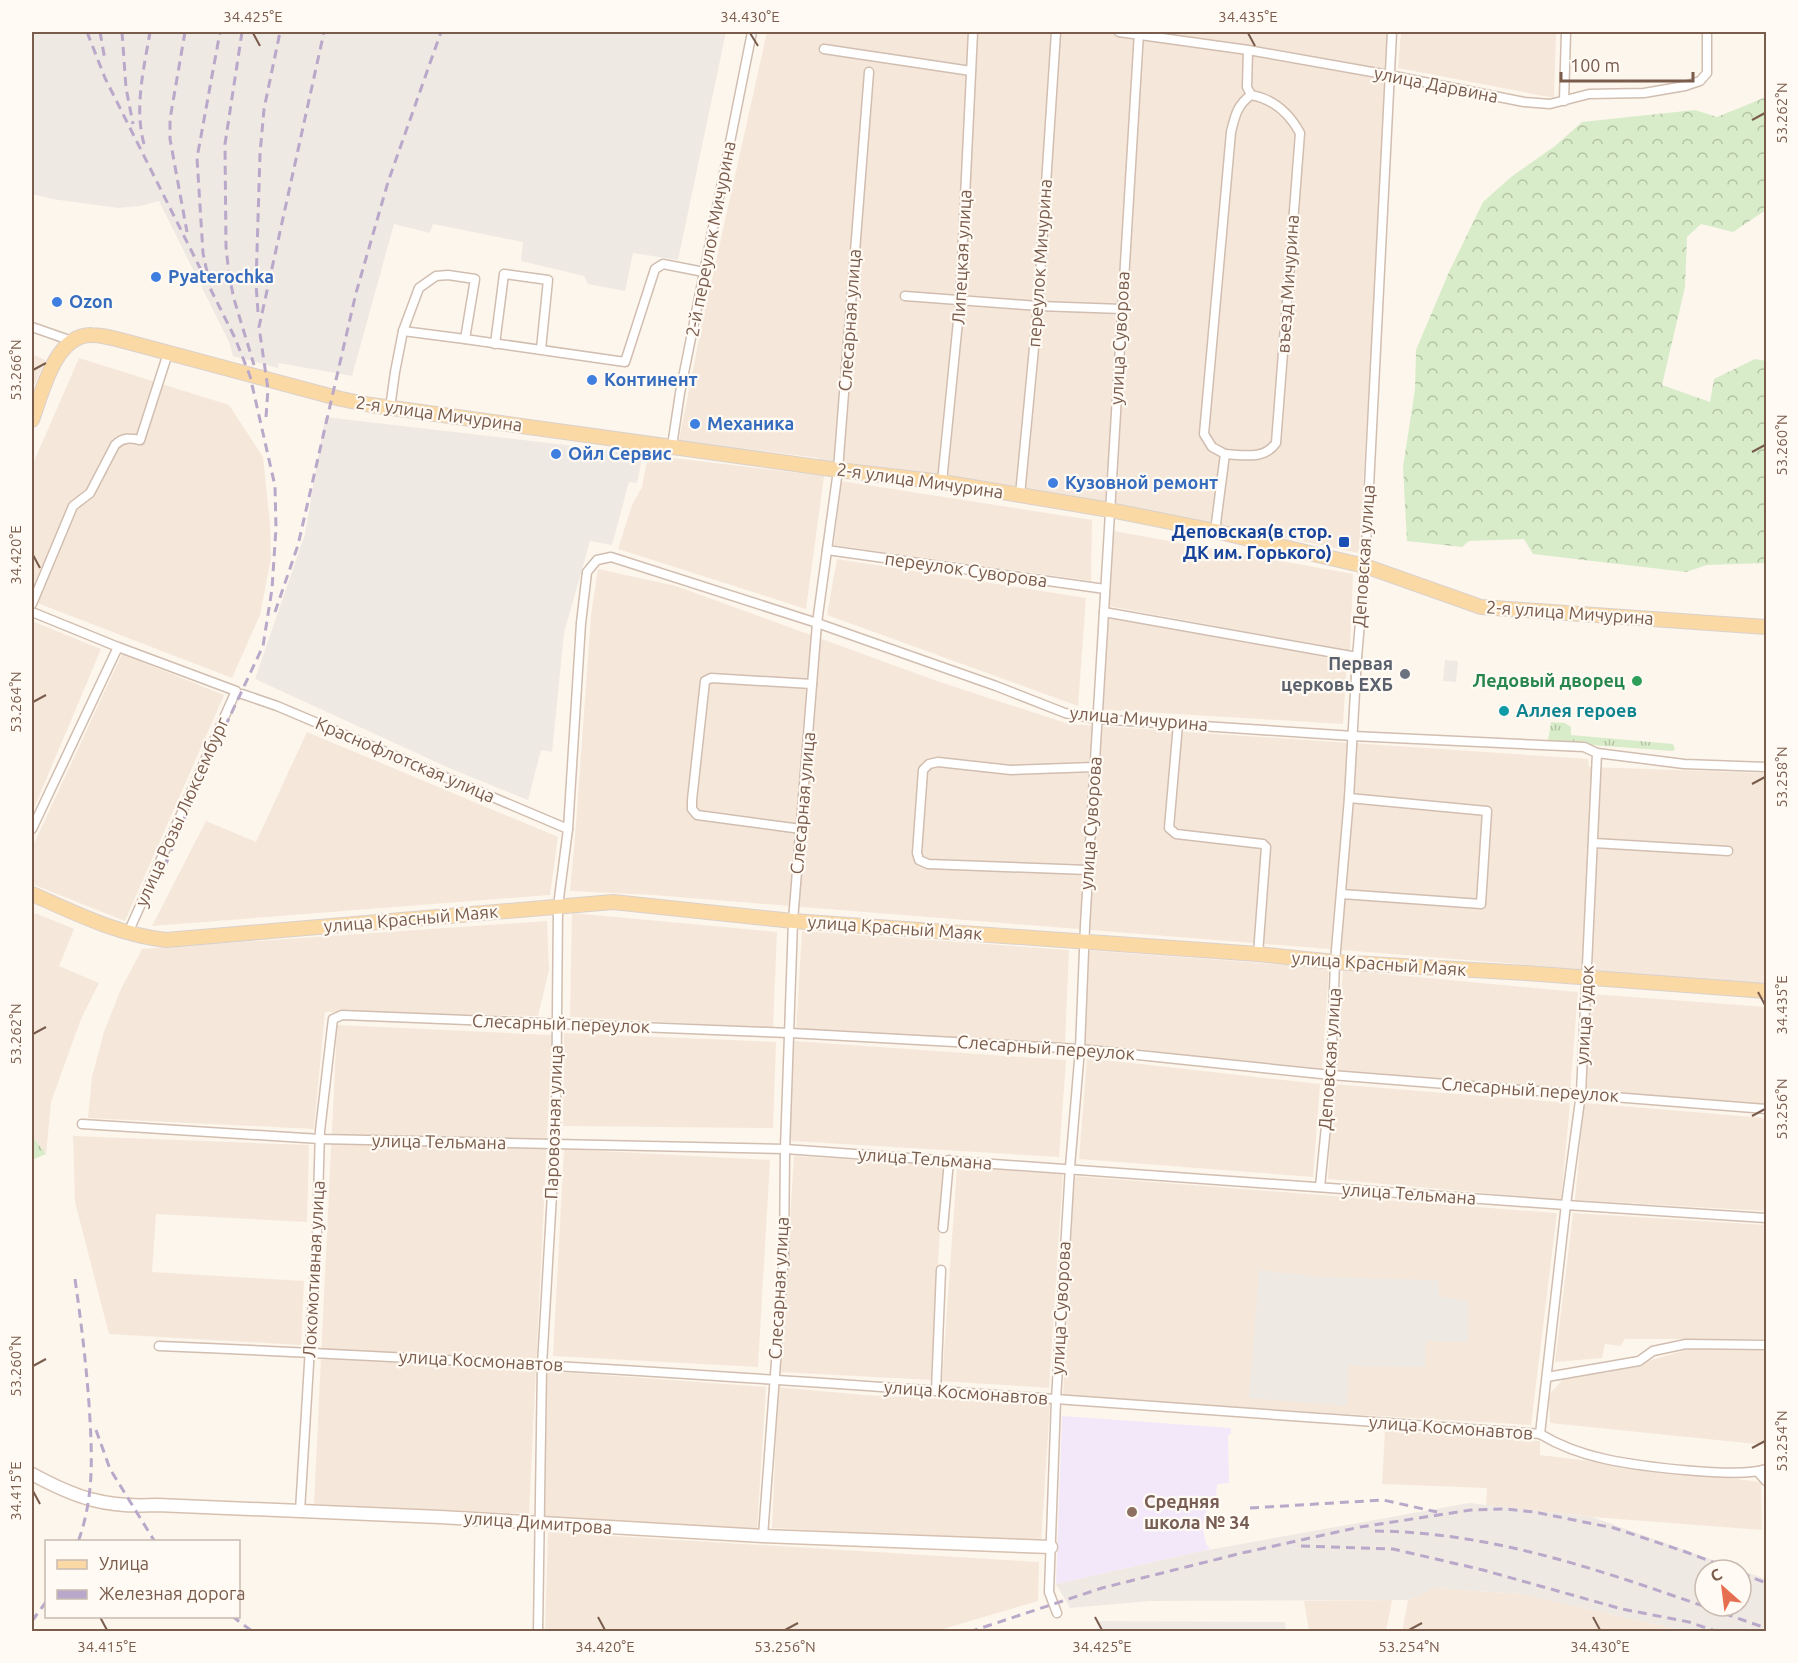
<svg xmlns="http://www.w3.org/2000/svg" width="1798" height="1663" viewBox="0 0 1798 1663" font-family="Ubuntu,sans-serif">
<defs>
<pattern id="grass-tufts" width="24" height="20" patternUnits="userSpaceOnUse" patternTransform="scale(1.5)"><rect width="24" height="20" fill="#d8ecc9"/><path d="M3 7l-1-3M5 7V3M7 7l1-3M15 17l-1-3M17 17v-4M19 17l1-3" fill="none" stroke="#b4c2a5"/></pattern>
<pattern id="forest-crowns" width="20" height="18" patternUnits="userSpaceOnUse" patternTransform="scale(1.5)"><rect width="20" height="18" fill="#d8ecc9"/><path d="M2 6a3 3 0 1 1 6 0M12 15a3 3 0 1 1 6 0" fill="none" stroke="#b4c2a5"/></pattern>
</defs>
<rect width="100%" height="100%" fill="#fdf6ec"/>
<g fill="#f5e8da">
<path d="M767,32H1390L1359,553L1222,525L819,461L818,458L679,440L702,324Z"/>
<path d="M1401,32H1556L1554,98L1398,68Z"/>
<path d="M32,354L45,360L32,391Z"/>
<path d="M79,358L229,405L263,457L270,524L271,558L260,615L232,678L32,601V466Z"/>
<path d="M648,455L824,476L806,609L618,549L632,505L642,487Z"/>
<path d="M841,481L1092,520L1091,581L834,545Z"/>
<path d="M1108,530L1353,574L1350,651L1103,605Z"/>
<path d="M837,559L1086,598L1078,706L827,615Z"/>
<path d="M598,569L676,586L937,681L1069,724L1588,759L1589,767L1766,773V984L653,895L570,891L575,837L591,615Z"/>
<path d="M1103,616L1347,660L1343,724L1094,709Z"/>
<path d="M32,621L101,649L32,813Z"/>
<path d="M122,654L224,695L125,921L32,884V848Z"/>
<path d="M307,732L558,837L550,895L152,926L206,821L256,842Z"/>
<path d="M35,913L74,929L59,966L99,983L81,1019L51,1102L46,1154L32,1136V921Z"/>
<path d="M572,913L777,932L773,1028L570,1017Z"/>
<path d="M547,921L549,970L538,1016L325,1012L314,1129L88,1118L92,1077L104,1032L121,989L142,949Z"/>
<path d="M802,931L1069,950L1065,1044L796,1031Z"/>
<path d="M1083,950L1329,968L1322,1071L1079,1045Z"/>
<path d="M1343,970L1578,992L1570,1093L1335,1074Z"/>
<path d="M1591,994L1766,1007V1105L1584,1092Z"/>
<path d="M337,1025L552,1035L529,1514L314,1504Z"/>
<path d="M564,1033L776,1042L773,1128L563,1126Z"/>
<path d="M794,1041L1066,1060L1059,1157L792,1141L787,1137Z"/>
<path d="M1087,1058L1320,1084L1313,1177L1079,1159Z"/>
<path d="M1333,1084L1570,1103L1561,1200L1328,1179Z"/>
<path d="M1584,1103L1766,1118V1211L1575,1200Z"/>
<path d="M73,1136L309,1145L307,1222L156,1214L152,1272L304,1281L301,1345L109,1334L75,1202Z"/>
<path d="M564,1149L770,1160L758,1367L553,1356Z"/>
<path d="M794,1156L944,1165L931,1380L780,1372Z"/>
<path d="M957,1167L1063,1174L1049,1388L942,1381Z"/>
<path d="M1074,1176L1557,1213L1531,1425L1063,1397Z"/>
<path d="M1573,1213L1766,1225V1339H1625L1620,1346L1605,1344L1602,1358L1555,1362Z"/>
<path d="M1693,1348L1766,1349V1445L1550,1423L1549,1395L1564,1378L1591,1373H1606Z"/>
<path d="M547,1371L766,1387L757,1529L545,1517Z"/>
<path d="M778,1387L864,1395L1050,1404L1041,1543L772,1528Z"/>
<path d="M1385,1430L1540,1441V1455L1761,1482L1762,1530L1592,1517L1486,1505L1487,1488L1382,1484Z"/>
<path d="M548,1532L1039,1562L1038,1601L936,1631H545Z"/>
<path d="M1435,1588L1522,1594L1684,1631L1402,1632L1408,1600Z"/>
<path d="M1392,1600L1386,1631H1309L1304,1601Z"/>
</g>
<g fill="#efe9e4" fill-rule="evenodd">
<path d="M32,32H726L678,260L633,253L625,291L588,284L584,276L521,261L523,242L433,224L430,233L394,224L352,376L279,363L278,368L233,356L229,342L159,201L140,206L118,208L52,199L32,194Z"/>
<path d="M325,417L643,454L637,483L629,482L612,545L590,541L564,633L552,752L541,750L528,800L449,768L255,679L305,534Z"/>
<path d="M1445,660L1458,661L1456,682L1443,681Z"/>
<path d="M1259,1270L1321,1277L1438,1280L1439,1296L1468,1301V1342L1426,1341L1425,1367L1349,1366L1347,1406L1249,1398Z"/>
<path d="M1469,1503L1592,1517L1766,1579V1631H1684L1522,1594L1435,1588L1408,1600H1392L1150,1601L1070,1608L1056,1584L1197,1552ZM1705,1570H1741V1606H1705Z"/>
<path d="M1099,1621L1285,1622L1286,1631H1100Z"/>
</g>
<path fill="#f3e8fa" d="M1062,1416L1231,1428V1434L1228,1435L1229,1483L1217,1484L1216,1498L1211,1499L1202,1525L1206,1544L1210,1549L1056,1584Z"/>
<g fill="url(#grass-tufts)">
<path d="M1551,722L1565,723L1571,727V735L1673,744L1675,749L1673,751L1550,742L1548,740Z"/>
<path d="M32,1136L46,1154L32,1160Z"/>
</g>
<path fill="url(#forest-crowns)" d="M1766,97V210L1733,232L1701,224L1687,237L1685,287L1662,385L1710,402L1714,379L1755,359L1766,361V563L1707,565L1686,572L1533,554L1524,539L1469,541L1462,547L1407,541L1403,467L1415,389L1416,350L1449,272L1483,202L1511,177L1555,146L1582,122L1695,110L1717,117Z"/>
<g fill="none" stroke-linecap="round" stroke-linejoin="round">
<g stroke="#d1beb0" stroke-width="11">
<g id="street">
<path d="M1119,32L1248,50L1389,75L1524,102L1550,104L1589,94L1644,93L1685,86L1700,81L1707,73V32"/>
<path d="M824,49L971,71"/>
<path d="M1564,101L1566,32"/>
<path d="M905,296L1038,306L1122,309"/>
<path d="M32,327L72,341"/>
<path d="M403,331L465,339"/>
<path d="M495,344L504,274L548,280L541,349"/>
<path d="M390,408L395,372L403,331L419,288L436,276L448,275L475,279L465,339L625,362L655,269L663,264L704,272"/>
<path d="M672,446L680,393L752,32"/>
<path d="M1225,454C1244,455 1264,460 1276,443L1300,133C1289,113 1274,99 1251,95"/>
<path d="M942,482L960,301L973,32"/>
<path d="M1020,495L1038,306L1056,32"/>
<path d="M1215,531L1225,454L1212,447L1204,434L1231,132C1235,116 1237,105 1251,95L1247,87L1248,50"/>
<path d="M827,550L1105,589"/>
<path d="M32,604L73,506L90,493L115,445C123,437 130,438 140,440L168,353"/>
<path d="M32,612L118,647L236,691L128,933"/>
<path d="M1104,612L1357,657"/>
<path d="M242,694L277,706L568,829"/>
<path d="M1178,724L1169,828L1176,834L1263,844L1266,847L1258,954"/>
<path d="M1597,753L1684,764L1766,767"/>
<path d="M32,829L118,647"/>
<path d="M801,829L697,815L692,809V800L705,681L711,678L812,684"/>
<path d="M1594,843L1728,851"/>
<path d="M1088,870L928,864L919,860L917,853L923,770L929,764L938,762L1011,770L1094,767"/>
<path d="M1342,894L1481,904L1487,811L1349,798"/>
<path d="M82,1124L320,1139L785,1149L1566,1205L1766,1218"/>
<path d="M1320,1187L1331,1075L1335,962L1349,798L1357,657L1365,566L1392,32"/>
<path d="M943,1228L949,1160"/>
<path d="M159,1346C620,1365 1080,1401 1540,1434C1560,1446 1582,1454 1605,1459C1637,1466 1739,1479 1766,1469"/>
<path d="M1547,1377L1639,1361L1653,1351L1686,1344L1766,1345"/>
<path d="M936,1391L941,1270"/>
<path d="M1758,1472L1766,1481"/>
<path d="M300,1511L317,1233L320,1131L332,1027L333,1019L342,1015L790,1033L1080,1049L1331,1075L1766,1109"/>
<path d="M763,1536L784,1254L785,1149L793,921L817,623L838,470L869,72"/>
<path d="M1057,1613L1049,1592L1056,1400L1070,1167L1080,1049L1085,926L1139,32"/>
<path d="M538,1632L542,1365L556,1126L558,906L568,829L581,623L587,572L597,560L611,557L817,623L996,686L1065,713L1097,719L1353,736L1584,747L1597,753L1581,1093L1566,1204L1540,1434"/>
</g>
</g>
<g stroke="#d6c0b0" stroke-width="15">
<path id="secondary" d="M32,1474C76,1498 106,1508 157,1505L440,1517L763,1536L1051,1547"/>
</g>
<g stroke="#dad1cd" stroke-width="16">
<g id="primary">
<path d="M32,420C42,393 55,334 92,335C102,335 113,338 124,341L341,399L371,405L838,470L942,482L1110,510L1215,531L1365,566L1481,607L1766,627"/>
<path d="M32,894C75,913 119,935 166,940L613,902L793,921L1258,954L1335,962L1526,973L1766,991"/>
</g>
</g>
<use href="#street" stroke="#fff" stroke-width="8"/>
<use href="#secondary" stroke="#fff" stroke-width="12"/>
<use href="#primary" stroke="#fbd9a5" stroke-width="14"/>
<g stroke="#b9a8c9" stroke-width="3" stroke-dasharray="9 6" stroke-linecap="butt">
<path d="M87,32L105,78L235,338L250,376L275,486L276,528L272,589L263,646L199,782L159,881"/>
<path d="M100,32L105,60"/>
<path d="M122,32L126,88L133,124"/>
<path d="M185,32L170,119V139L187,232"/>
<path d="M242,32L225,144L226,247L229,275L234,299L254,365"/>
<path d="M144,144C134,108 144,68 150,32"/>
<path d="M207,272L203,253L197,158L220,32"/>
<path d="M258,312L256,284L260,154L264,109L280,32"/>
<path d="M266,417L268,389L259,327L324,32"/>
<path d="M275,612L298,545L356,293L388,182L441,32"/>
<path d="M75,1279C81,1321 86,1362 89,1404C92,1451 95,1496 78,1542"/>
<path d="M96,1430L110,1469L155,1542"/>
<path d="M1250,1508L1383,1500L1437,1512"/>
<path d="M1375,1531C1511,1532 1640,1585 1766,1628"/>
<path d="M1301,1546L1393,1549L1483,1570L1622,1609L1689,1622L1718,1632"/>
<path d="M1741,1573L1766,1583"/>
<path d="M232,1616L253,1632"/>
<path d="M32,1621L46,1602"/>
<path d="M969,1632L1102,1588L1242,1553L1360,1527L1471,1510L1506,1509L1534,1512L1614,1528L1686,1552L1734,1570"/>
</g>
</g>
<path fill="none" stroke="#7a5c4d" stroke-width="2" d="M253,33L260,46M750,33L758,46M1248,33L1255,46M1752,120L1765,113M33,370L46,363M1752,452L1765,445M33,555L40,568M33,702L46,695M1752,784L1765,777M1758,992L1765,1005M33,1034L46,1027M1752,1116L1765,1109M33,1366L46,1359M1752,1448L1765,1441M33,1491L40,1504M100,1617L107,1630M598,1617L605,1630M1095,1617L1102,1630M1593,1617L1600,1630M785,1630L798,1623M1409,1630L1422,1623"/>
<g fill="#3f7fe0" stroke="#fffaf3" stroke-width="2">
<circle cx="156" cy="277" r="6"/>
<circle cx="57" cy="302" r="6"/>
<circle cx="592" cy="380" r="6"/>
<circle cx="695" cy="424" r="6"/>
<circle cx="556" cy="454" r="6"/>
<circle cx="1053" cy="483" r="6"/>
</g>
<rect fill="#1a4fb4" stroke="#fffaf3" stroke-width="2" x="1338" y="536" width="12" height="12" rx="3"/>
<circle fill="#6b7280" stroke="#fffaf3" stroke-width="2" cx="1405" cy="674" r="6"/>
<circle fill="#2e9e5b" stroke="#fffaf3" stroke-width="2" cx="1637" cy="681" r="6"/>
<circle fill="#0f9aa8" stroke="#fffaf3" stroke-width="2" cx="1504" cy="711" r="6"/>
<circle fill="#8d6e63" stroke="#fffaf3" stroke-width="2" cx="1132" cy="1512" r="6"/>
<g text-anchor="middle" stroke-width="4.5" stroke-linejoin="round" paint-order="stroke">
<g font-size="18" fill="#7a5c4d" stroke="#fffaf3">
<text transform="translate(1436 85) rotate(11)" y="6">улица Дарвина</text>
<text transform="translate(711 239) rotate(-79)" y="6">2-й переулок Мичурина</text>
<text transform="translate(962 257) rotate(-87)" y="6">Липецкая улица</text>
<text transform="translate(1040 263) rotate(-86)" y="6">переулок Мичурина</text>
<text transform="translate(1288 284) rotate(-86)" y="6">въезд Мичурина</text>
<text transform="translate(850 320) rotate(-86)" y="6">Слесарная улица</text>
<text transform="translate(1120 338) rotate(-87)" y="6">улица Суворова</text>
<text transform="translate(439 414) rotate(8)" y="6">2-я улица Мичурина</text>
<text transform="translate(920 481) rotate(8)" y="6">2-я улица Мичурина</text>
<text transform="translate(1364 556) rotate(-86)" y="6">Деповская улица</text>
<text transform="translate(966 570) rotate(8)" y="6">переулок Суворова</text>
<text transform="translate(1570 613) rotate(4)" y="6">2-я улица Мичурина</text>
<text transform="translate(1139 719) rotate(5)" y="6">улица Мичурина</text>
<text transform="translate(405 760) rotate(23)" y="6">Краснофлотская улица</text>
<text transform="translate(803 803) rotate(-85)" y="6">Слесарная улица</text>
<text transform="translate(182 812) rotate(-66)" y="6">улица Розы Люксембург</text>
<text transform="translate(1091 823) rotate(-86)" y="6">улица Суворова</text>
<text transform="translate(411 919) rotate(-5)" y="6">улица Красный Маяк</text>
<text transform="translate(895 928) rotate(4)" y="6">улица Красный Маяк</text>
<text transform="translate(1379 964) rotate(4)" y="6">улица Красный Маяк</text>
<text transform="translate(1585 1015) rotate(-87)" y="6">улица Гудок</text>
<text transform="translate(561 1024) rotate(2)" y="6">Слесарный переулок</text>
<text transform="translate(1046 1048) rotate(4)" y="6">Слесарный переулок</text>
<text transform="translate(1330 1059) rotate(-86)" y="6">Деповская улица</text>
<text transform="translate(1530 1090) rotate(4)" y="6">Слесарный переулок</text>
<text transform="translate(554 1122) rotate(-88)" y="6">Паровозная улица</text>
<text transform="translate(439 1142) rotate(1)" y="6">улица Тельмана</text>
<text transform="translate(925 1159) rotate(4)" y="6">улица Тельмана</text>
<text transform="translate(1409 1194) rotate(4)" y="6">улица Тельмана</text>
<text transform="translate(314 1269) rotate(-87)" y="6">Локомотивная улица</text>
<text transform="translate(779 1288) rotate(-87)" y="6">Слесарная улица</text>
<text transform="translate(1061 1308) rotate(-87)" y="6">улица Суворова</text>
<text transform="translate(481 1361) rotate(3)" y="6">улица Космонавтов</text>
<text transform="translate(966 1393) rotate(4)" y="6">улица Космонавтов</text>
<text transform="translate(1451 1428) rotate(4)" y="6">улица Космонавтов</text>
<text transform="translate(538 1523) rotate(4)" y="6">улица Димитрова</text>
</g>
<g font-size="18" font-weight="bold" fill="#366cbe" stroke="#fffaf3" text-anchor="start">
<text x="168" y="283">Pyaterochka</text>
<text x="69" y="308">Ozon</text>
<text x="604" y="386">Континент</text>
<text x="707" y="430">Механика</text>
<text x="568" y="460">Ойл Сервис</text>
<text x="1065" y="489">Кузовной ремонт</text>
</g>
<g font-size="18" font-weight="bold" fill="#164399" stroke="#fffaf3" text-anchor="end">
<text x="1332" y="538">Деповская(в стор.<tspan x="1332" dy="21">ДК им. Горького)</tspan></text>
</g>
<g font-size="18" font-weight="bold" fill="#5b616d" stroke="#fffaf3" text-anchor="end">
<text x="1393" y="670">Первая<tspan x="1393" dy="21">церковь ЕХБ</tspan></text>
</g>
<g font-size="18" font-weight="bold" fill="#27864d" stroke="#fffaf3" text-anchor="end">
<text x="1625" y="687">Ледовый дворец</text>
</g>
<g font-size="18" font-weight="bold" fill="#0d838f" stroke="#fffaf3" text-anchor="start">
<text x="1516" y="717">Аллея героев</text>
</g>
<g font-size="18" font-weight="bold" fill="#785e54" stroke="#fffaf3" text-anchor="start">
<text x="1144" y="1508">Средняя<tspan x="1144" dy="21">школа № 34</tspan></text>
</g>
</g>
<rect width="1798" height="1663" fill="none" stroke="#fffaf3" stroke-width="66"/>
<rect x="45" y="1540" width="195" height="78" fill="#fffaf3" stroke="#cabbb1" stroke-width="1.5"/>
<rect x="57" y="1560" width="30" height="9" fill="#fbd9a5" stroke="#cabbb1" stroke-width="1.5"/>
<text x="99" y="1570" font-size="18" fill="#7a5c4d">Улица</text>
<rect x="57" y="1590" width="30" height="9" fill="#b9a8c9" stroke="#cabbb1" stroke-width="1.5"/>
<text x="99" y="1600" font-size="18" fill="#7a5c4d">Железная дорога</text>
<g transform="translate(1723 1588) rotate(332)"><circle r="28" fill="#fffaf3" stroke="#cabbb1" stroke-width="1.5"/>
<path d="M0-4.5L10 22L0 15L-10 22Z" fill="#e76f51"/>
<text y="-9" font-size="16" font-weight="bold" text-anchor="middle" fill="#7a5c4d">С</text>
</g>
<path d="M1561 72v9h132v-9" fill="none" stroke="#7a5c4d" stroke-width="3"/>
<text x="1570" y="72" font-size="18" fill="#7a5c4d" stroke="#fffaf3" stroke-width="4.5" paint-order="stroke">100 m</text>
<rect x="33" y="33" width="1732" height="1597" fill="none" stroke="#7a5c4d" stroke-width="2"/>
<g font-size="15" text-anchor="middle" fill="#7a5c4d">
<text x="253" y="22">34.425°E</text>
<text x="750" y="22">34.430°E</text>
<text x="1248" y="22">34.435°E</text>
<text transform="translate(1782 113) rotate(-90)" y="5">53.262°N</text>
<text transform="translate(16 370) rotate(-90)" y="5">53.266°N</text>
<text transform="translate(1782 445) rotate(-90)" y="5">53.260°N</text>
<text transform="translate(16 555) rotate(-90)" y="5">34.420°E</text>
<text transform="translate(16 702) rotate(-90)" y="5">53.264°N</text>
<text transform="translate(1782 777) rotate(-90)" y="5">53.258°N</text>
<text transform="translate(1782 1005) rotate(-90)" y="5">34.435°E</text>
<text transform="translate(16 1034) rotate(-90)" y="5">53.262°N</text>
<text transform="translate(1782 1109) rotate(-90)" y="5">53.256°N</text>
<text transform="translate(16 1366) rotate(-90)" y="5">53.260°N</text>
<text transform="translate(1782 1441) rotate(-90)" y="5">53.254°N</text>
<text transform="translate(16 1491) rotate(-90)" y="5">34.415°E</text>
<text x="107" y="1652">34.415°E</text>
<text x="605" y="1652">34.420°E</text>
<text x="785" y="1652">53.256°N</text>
<text x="1102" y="1652">34.425°E</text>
<text x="1409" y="1652">53.254°N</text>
<text x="1600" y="1652">34.430°E</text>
</g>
</svg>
